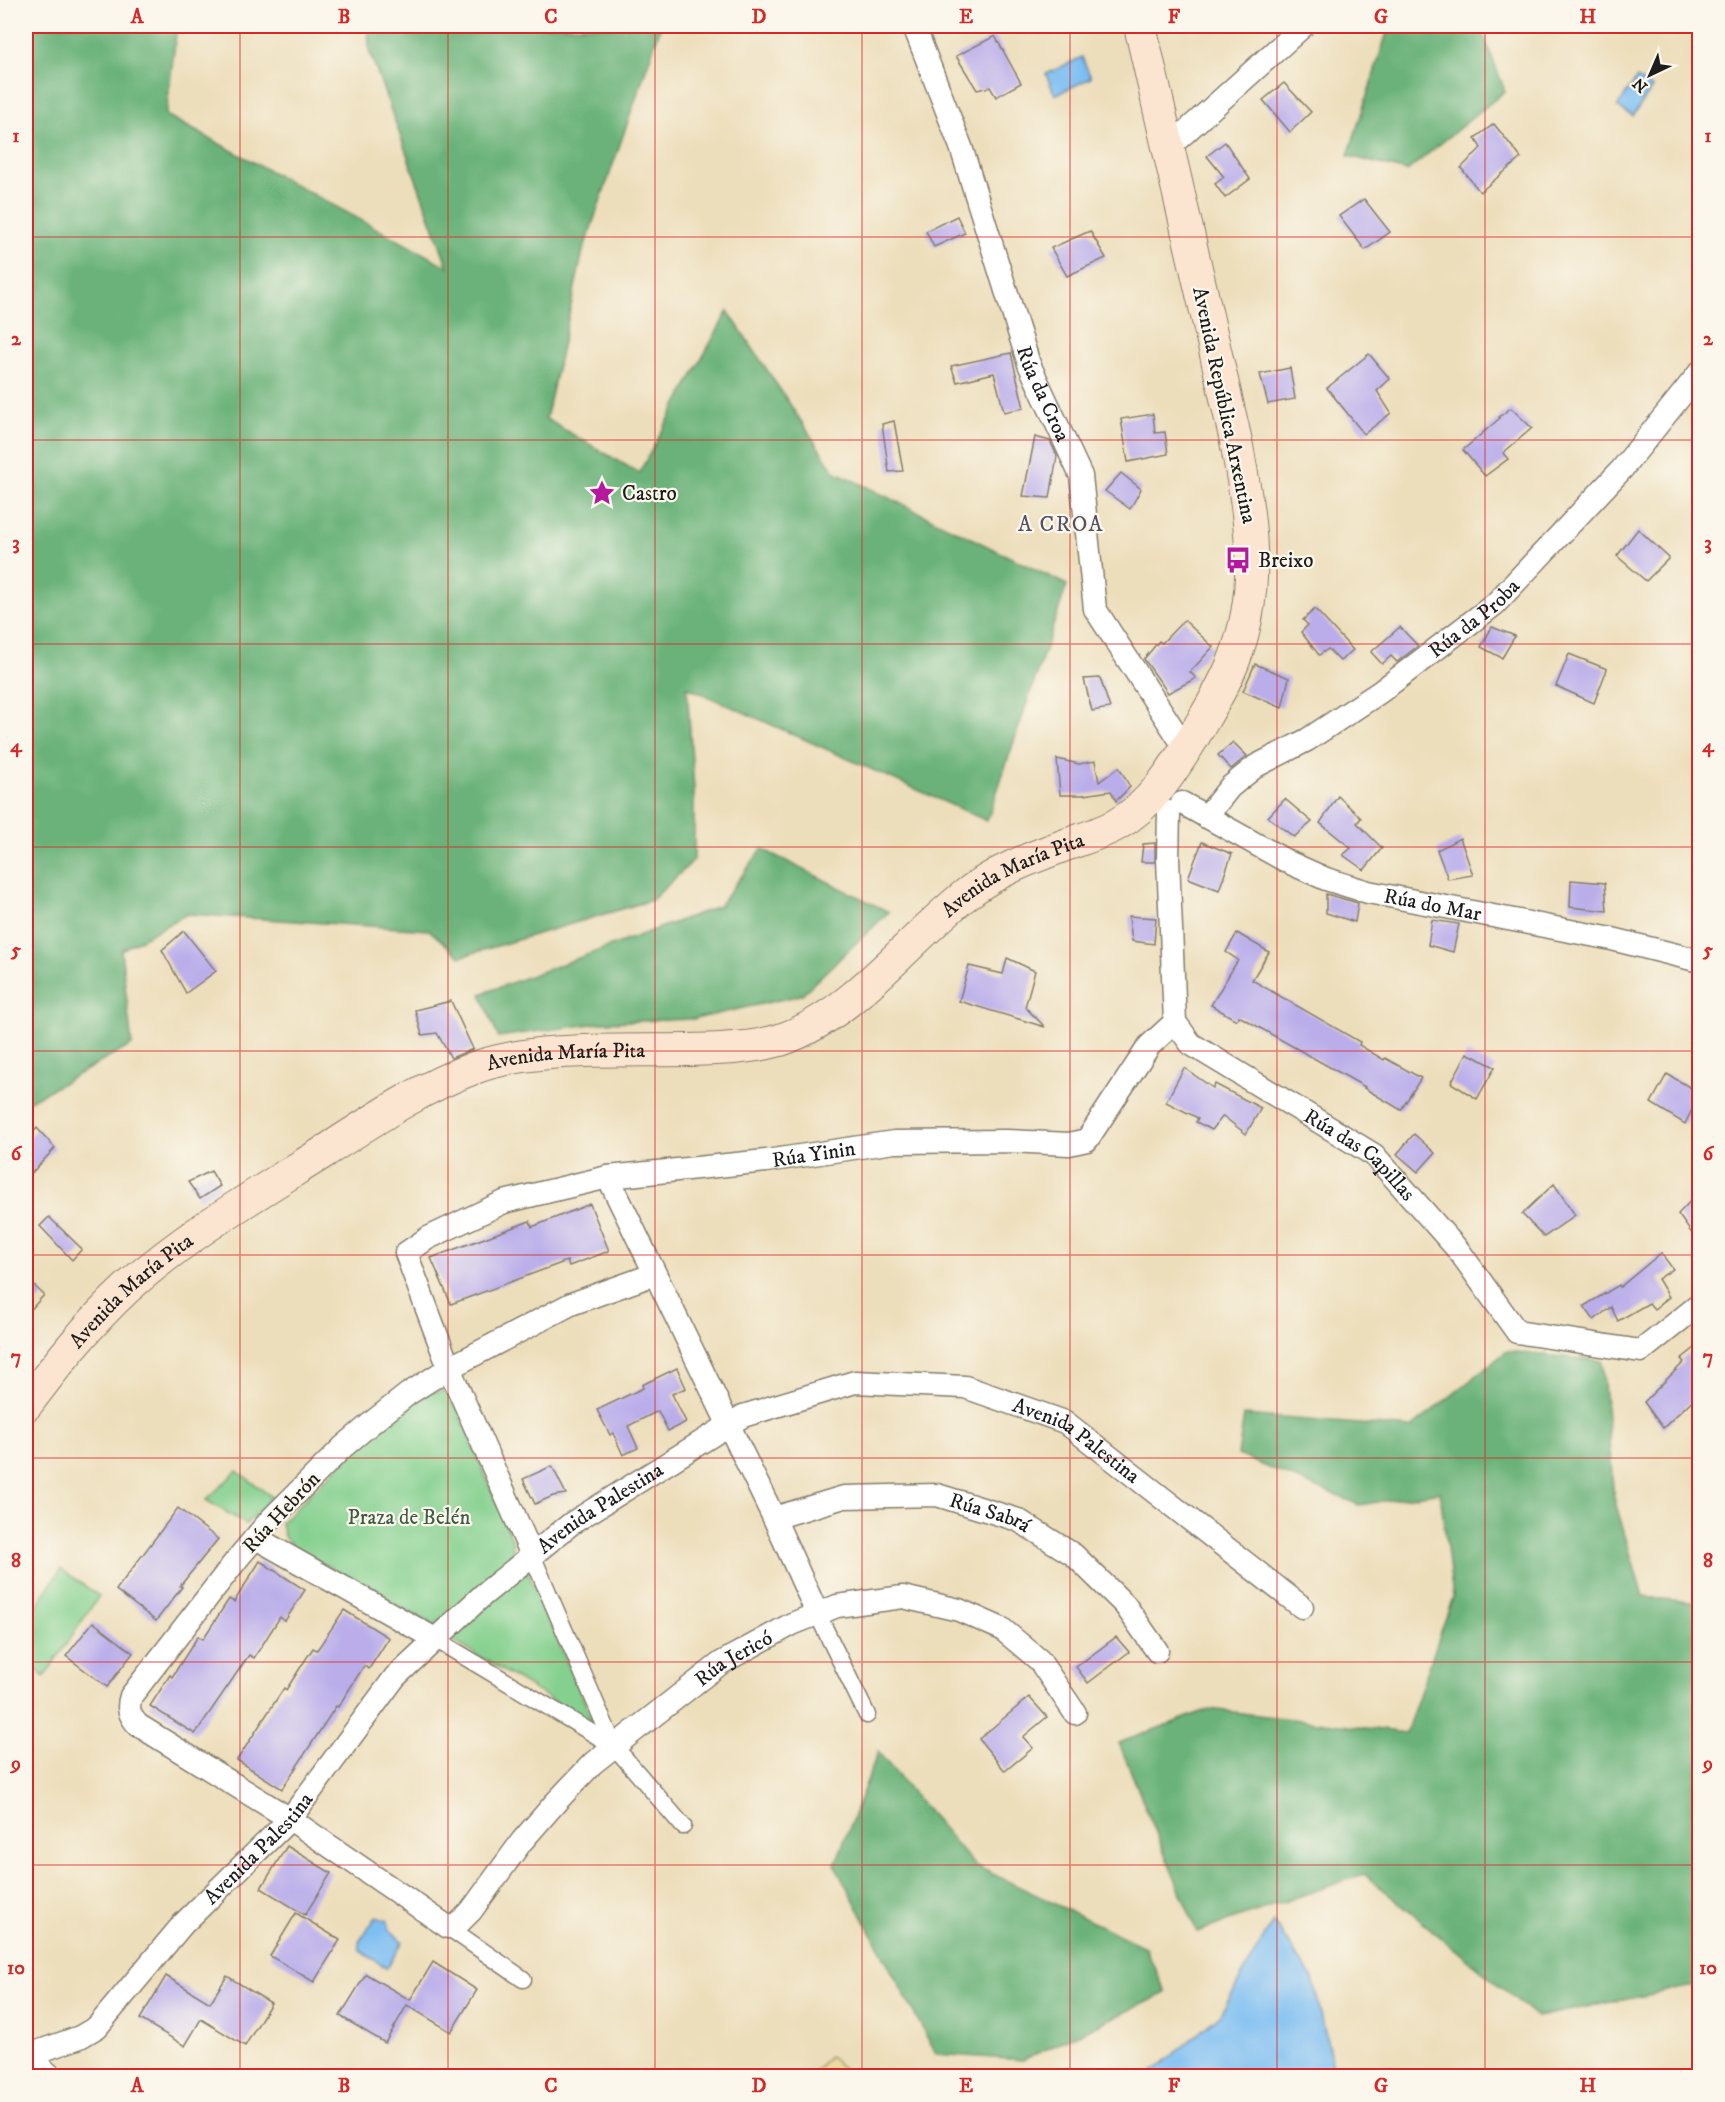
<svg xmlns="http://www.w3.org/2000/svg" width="1725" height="2102" viewBox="0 0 1725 2102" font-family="'IM FELL DW Pica',serif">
<rect width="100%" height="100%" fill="#fbf7ec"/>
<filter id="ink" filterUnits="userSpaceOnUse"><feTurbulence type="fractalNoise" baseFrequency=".0167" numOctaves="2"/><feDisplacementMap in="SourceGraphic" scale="12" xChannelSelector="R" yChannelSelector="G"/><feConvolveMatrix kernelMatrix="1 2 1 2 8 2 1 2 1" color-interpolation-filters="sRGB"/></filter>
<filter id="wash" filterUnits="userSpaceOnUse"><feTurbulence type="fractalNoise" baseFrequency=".008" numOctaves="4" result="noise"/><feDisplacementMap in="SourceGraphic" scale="24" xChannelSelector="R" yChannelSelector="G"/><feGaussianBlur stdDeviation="1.35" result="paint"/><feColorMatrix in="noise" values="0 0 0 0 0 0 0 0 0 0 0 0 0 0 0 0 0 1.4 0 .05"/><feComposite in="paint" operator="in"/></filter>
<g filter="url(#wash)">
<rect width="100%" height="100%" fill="#eddebb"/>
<g fill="#84d08e" stroke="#507655" stroke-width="1.5">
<path d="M444,1391L453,1398L512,1539L513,1552L507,1563L434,1626L295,1548L284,1537L281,1523L348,1457L425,1393Z"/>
<path d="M237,1471L272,1497L246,1524L206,1500Z"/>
<path d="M61,1569L99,1596L44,1677L26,1660V1621Z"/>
<path d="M527,1570L595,1726L450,1639Z"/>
</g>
<g fill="#6bb279" stroke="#44674a" stroke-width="1.5">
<path d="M26,26H177L166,115L448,267L369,50L368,26H661L583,251L546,419L639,473L728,311L834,471L1067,585L987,821L687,687L694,789V860L652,900L460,957L429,930L187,914L121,950L132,1045L26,1103Z"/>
<path d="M1389,26H1480L1505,91L1407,171L1348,156Z"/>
<path d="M762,849L889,912L801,995L695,1019L606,1022L498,1037L481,994L719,906Z"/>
<path d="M1507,1351L1602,1361L1614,1498L1643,1597L1700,1603L1699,1985L1537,2017L1364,1874L1197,1932L1119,1743L1209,1709L1406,1733L1453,1597L1440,1492L1359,1505L1238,1455L1244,1415L1411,1428Z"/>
<path d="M878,1752L974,1865L1145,1947L1166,1993L1023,2060L936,2054L835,1865Z"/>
</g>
<path fill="#eeda9e" stroke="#857b5d" stroke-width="1.5" d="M829,2057L853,2076H809Z"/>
<g fill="#7dbef2" stroke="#4c6d87" stroke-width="1.5">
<path d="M1082,57L1091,78L1055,95L1046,74Z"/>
<path d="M1637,78L1652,88L1633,116L1617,107Z"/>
<path d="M376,1917L388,1921L389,1929L403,1942L387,1968L360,1951L359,1942Z"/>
<path d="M1273,1921L1313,1979L1335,2076H1148L1220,2015Z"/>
</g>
<g id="blocks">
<g fill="#baadea">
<path d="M995,36L1021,83L996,97L990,87L977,90L956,56Z"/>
<path d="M1284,83L1311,112L1290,132L1263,100Z"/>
<path d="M1494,124L1521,158L1480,192L1461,168L1481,148L1475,138Z"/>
<path d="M1225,142L1250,179L1225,198L1215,184L1224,177L1207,156Z"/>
<path d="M1364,199L1390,232L1365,250L1339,216Z"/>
<path d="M957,216L965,233L934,247L926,231Z"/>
<path d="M1090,231L1106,258L1067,276L1051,248Z"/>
<path d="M1011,353L1024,408L1004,412L994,373L957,382L951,366Z"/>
<path d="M1369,354L1390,379L1377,391L1391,413L1364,434L1327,388Z"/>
<path d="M1290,368L1295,399L1268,404L1260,374Z"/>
<path d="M1511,408L1532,428L1503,453L1508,459L1485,476L1463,450L1500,418L1499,417Z"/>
<path d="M1153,414L1155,433L1165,432L1168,454L1128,462L1121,419Z"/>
<path d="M894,421L903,471L889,472L882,424Z"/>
<path d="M1035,437L1050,441L1057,456L1050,498L1023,496Z"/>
<path d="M1121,473L1141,489L1130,509L1105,491Z"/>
<path d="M1638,529L1669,558L1646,581L1617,556Z"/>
<path d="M1315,609L1353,650L1340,661L1328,649L1319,655L1301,632L1308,625L1303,620Z"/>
<path d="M1184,620L1213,647L1190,672L1196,678L1168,693L1144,659L1159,641L1162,643Z"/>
<path d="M1400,627L1418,646L1397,662L1391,656L1382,664L1371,652Z"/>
<path d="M1492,627L1515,636L1502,658L1481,647Z"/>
<path d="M1569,654L1607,669L1594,703L1556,686Z"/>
<path d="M1255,664L1289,678L1282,708L1243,691Z"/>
<path d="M1100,678L1110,708L1092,711L1084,679Z"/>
<path d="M1233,742L1247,756L1231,769L1218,755Z"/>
<path d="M1057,759L1079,764L1095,761L1099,782L1119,767L1130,787L1116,801L1111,791L1083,795H1060Z"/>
<path d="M1338,796L1361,818L1357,823L1382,848L1364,870L1343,855L1351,848L1320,823Z"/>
<path d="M1285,799L1312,822L1294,837L1268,817Z"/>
<path d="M1460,838L1473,875L1448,879L1437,850Z"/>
<path d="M1202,842L1232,854L1219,890L1188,878Z"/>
<path d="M1155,843V862H1141L1143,844Z"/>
<path d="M1571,880L1605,883L1607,911L1570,907Z"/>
<path d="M1326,894L1358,903L1355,922L1326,913Z"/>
<path d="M1129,916L1156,918L1154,944L1132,941Z"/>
<path d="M1432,920L1459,924L1453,952L1428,945Z"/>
<path d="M184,931L216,971L186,993L162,950Z"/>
<path d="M1237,933L1269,952L1252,980L1360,1042L1359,1045L1384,1060L1385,1058L1421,1078L1401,1110L1364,1088L1365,1087L1239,1016L1236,1020L1211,1005L1238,960L1226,952Z"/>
<path d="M1007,958L1035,971L1025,1007L1045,1027L959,1001L969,966L1003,974Z"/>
<path d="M451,1001L473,1049L451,1058L437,1033L422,1035L415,1010Z"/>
<path d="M1467,1053L1495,1067L1477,1099L1451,1083Z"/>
<path d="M1184,1068L1213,1088L1215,1084L1261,1108L1246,1134L1223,1116L1212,1130L1196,1122L1198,1118L1166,1102Z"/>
<path d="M1667,1074L1700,1093L1685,1124L1651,1103Z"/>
<path d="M37,1128L55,1148L26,1179V1140Z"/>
<path d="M1414,1134L1435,1153L1418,1172L1397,1154Z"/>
<path d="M211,1171L220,1186L200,1199L188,1182Z"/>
<path d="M1554,1184L1575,1215L1544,1237L1522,1214Z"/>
<path d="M1700,1191V1245L1678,1214Z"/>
<path d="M590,1204L609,1251L569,1266L567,1261L451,1304L431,1258L530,1221L532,1227Z"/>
<path d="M49,1217L82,1249L72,1260L40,1226Z"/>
<path d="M1661,1253L1673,1269L1658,1279L1669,1297L1654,1309L1649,1303L1618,1321L1611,1307L1594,1320L1584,1306L1619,1285L1620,1287Z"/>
<path d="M26,1278L44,1295L26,1315Z"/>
<path d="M1700,1344V1393L1663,1428L1644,1402L1684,1362L1681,1359Z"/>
<path d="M677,1368L686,1388L672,1394L686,1422L668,1431L658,1411L628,1426L638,1448L623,1455L613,1433L610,1435L597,1410L643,1388L642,1385Z"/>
<path d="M552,1466L566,1494L553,1496L535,1504L523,1479Z"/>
<path d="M178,1508L218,1539L180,1586L182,1587L156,1621L116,1590Z"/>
<path d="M260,1561L305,1590L285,1621L280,1617L254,1658L249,1655L195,1734L150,1706L170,1675L172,1677L198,1636L203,1639L229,1599L234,1602Z"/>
<path d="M344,1610L389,1638L369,1669L364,1666L338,1707L336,1706L282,1789L237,1760L284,1688L286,1690L313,1648L317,1650Z"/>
<path d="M93,1622L133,1653L107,1687L66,1656Z"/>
<path d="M1116,1637L1129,1652L1088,1683L1076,1667Z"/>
<path d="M1029,1697L1047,1717L1023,1737L1033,1748L1005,1771L979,1739Z"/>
<path d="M287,1846L331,1873L305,1915L261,1888Z"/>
<path d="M296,1913L340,1940L314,1982L270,1956Z"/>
<path d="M433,1962L477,1990L451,2032L407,2005L385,2043L340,2016L366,1974L410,2000Z"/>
<path d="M166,1976L210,2003L227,1976L271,2003L245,2046L201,2019L185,2046L140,2019Z"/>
</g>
</g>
</g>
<g filter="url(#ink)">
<use href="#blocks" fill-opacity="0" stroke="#847d6c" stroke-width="1.5"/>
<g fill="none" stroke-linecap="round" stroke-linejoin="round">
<g stroke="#847d6c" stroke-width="19">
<g id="pedestrian">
<path d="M532,1555L614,1746L683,1826"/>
<path d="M817,1613L867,1715"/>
<path d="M435,1639L614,1746"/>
<path d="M448,1927L523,1979"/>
</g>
</g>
<g stroke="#847d6c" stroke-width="25">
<g id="minor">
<path id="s1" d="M914,26L961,147L1029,364L1081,476L1095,609L1186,749"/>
<path d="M1169,147L1303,26"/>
<path id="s2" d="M1182,803L1288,862L1326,879L1368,892L1612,939L1700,961"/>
<path id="s3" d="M1169,812L1168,859L1175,1022L1191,1044L1374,1155L1459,1251L1517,1332L1641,1351L1700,1304"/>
<path id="s4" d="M1206,817L1230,787L1256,766L1307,740L1380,692L1495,604L1622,469L1700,372"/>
<path d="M608,1177L774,1518L817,1613"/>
<path id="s5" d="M655,1274L571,1304L449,1368L408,1394L375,1420L343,1447L271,1519L238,1558L131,1696C127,1708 129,1715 138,1725L290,1819L448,1927H455L471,1911L522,1841L556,1802L593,1763L721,1663L792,1624L837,1606L903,1597L959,1610L1002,1629L1039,1660L1075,1713"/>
<path id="s6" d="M774,1518L844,1497L937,1495L1018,1520L1074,1555L1125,1605L1157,1651"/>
<path d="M256,1538L435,1639"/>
<path id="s7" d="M532,1555L449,1368L406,1253L428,1238L504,1202L608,1177L766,1161L894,1142L1007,1141L1069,1144L1087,1140L1149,1046L1175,1022"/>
<path d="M26,2055L51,2076"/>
<path id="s8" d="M26,2056L80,2037L97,2027L183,1924L290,1819L395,1677L483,1595L572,1523L743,1416L855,1382L965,1387L1065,1422L1302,1607"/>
</g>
</g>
<g stroke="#847d6c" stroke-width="34">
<g id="secondary">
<path id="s9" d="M26,1405C57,1364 89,1323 127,1288C186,1235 257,1194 324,1152C372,1121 420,1088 474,1068C534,1046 622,1051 686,1050C717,1049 750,1049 780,1040C853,1016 909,938 968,893C995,872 1028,859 1060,847C1078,840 1098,835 1116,825C1152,805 1173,770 1194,736C1208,711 1224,687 1234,660C1263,586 1250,516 1236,441L1140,26"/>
</g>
</g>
<use href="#pedestrian" stroke="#fff" stroke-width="16"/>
<use href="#minor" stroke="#fff" stroke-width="22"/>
<use href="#secondary" stroke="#fce5d0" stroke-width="32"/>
</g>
</g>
<path fill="none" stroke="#d62828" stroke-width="1.5" stroke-opacity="0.55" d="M240,26V2076M448,26V2076M655,26V2076M862,26V2076M1070,26V2076M1277,26V2076M1485,26V2076M26,237H1700M26,440H1700M26,644H1700M26,847H1700M26,1051H1700M26,1255H1700M26,1458H1700M26,1662H1700M26,1865H1700"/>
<defs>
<g id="sight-bare" transform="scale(2.07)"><path d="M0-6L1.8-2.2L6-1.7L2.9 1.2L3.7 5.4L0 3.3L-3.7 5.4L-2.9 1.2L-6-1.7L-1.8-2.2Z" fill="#b5179e" stroke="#fbf7ec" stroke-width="2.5" paint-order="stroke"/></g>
<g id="bus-bare" transform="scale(2.07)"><path d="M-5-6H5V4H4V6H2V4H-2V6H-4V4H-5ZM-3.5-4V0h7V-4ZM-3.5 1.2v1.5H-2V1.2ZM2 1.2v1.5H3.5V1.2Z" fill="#b5179e" stroke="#fbf7ec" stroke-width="2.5" paint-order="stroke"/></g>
</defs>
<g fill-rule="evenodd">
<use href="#sight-bare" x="602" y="493"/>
<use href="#bus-bare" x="1238" y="560"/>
</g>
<g text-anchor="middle" stroke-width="4.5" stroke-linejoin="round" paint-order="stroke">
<g font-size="21" fill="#1c1c1c" stroke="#fbf7ec">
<text dy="7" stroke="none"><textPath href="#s1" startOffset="390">Rúa da Croa</textPath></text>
<text transform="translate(1225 405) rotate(78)" y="7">Avenida República Arxentina</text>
<text dy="7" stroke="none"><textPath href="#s4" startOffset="336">Rúa da Proba</textPath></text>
<text dy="7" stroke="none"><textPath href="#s9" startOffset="1164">Avenida María Pita</textPath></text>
<text dy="7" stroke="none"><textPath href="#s2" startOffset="273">Rúa do Mar</textPath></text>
<text dy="7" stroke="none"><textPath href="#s9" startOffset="660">Avenida María Pita</textPath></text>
<text dy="7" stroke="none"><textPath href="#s7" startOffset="752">Rúa Yinin</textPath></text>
<text dy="7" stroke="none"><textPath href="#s3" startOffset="440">Rúa das Capillas</textPath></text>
<text dy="7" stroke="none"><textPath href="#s9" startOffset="156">Avenida María Pita</textPath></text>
<text dy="7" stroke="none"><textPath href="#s8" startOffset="1326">Avenida Palestina</textPath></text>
<text dy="7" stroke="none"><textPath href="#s8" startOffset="804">Avenida Palestina</textPath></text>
<text transform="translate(281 1512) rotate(-47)" y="7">Rúa Hebrón</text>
<text dy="7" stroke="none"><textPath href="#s6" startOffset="222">Rúa Sabrá</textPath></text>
<text dy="7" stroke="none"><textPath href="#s5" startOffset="1486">Rúa Jericó</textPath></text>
<text dy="7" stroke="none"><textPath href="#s8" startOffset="318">Avenida Palestina</textPath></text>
</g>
<g font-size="21" fill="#1c1c1c" stroke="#fbf7ec" text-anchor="start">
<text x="622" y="500">Castro</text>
<text x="1258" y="567">Breixo</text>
</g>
<g font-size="21" fill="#405b44" stroke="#fbf7ec">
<text x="409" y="1524">Praza de Belén</text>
</g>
<g font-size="22" letter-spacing="1.5" fill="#534f64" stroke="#fbf7ec">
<text x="1061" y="531">A CROA</text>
</g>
</g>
<rect width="1725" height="2102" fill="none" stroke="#fbf7ec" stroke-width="66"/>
<g transform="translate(1650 75) rotate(224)" stroke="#fbf7ec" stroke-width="4.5" paint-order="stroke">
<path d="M0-4.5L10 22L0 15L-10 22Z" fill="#1c1c1c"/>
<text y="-9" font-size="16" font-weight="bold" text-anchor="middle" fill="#1c1c1c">N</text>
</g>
<rect x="33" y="33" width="1659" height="2036" fill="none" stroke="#d62828" stroke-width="2"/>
<g font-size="20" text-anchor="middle" font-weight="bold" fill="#d62828">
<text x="137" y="23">A</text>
<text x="344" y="23">B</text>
<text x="551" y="23">C</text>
<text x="759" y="23">D</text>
<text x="966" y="23">E</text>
<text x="1174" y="23">F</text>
<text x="1381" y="23">G</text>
<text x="1588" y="23">H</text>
<text x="16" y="142">1</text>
<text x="1708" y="142">1</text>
<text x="16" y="345">2</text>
<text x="1708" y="345">2</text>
<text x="16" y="549">3</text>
<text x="1708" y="549">3</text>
<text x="16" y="752">4</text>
<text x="1708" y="752">4</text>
<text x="16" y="956">5</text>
<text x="1708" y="956">5</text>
<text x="16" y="1160">6</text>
<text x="1708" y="1160">6</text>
<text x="16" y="1363">7</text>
<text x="1708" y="1363">7</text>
<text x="16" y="1567">8</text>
<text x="1708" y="1567">8</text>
<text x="16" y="1770">9</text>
<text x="1708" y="1770">9</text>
<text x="16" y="1974">10</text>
<text x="1708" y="1974">10</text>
<text x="137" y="2092">A</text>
<text x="344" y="2092">B</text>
<text x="551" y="2092">C</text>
<text x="759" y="2092">D</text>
<text x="966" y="2092">E</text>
<text x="1174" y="2092">F</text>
<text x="1381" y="2092">G</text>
<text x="1588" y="2092">H</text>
</g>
</svg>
